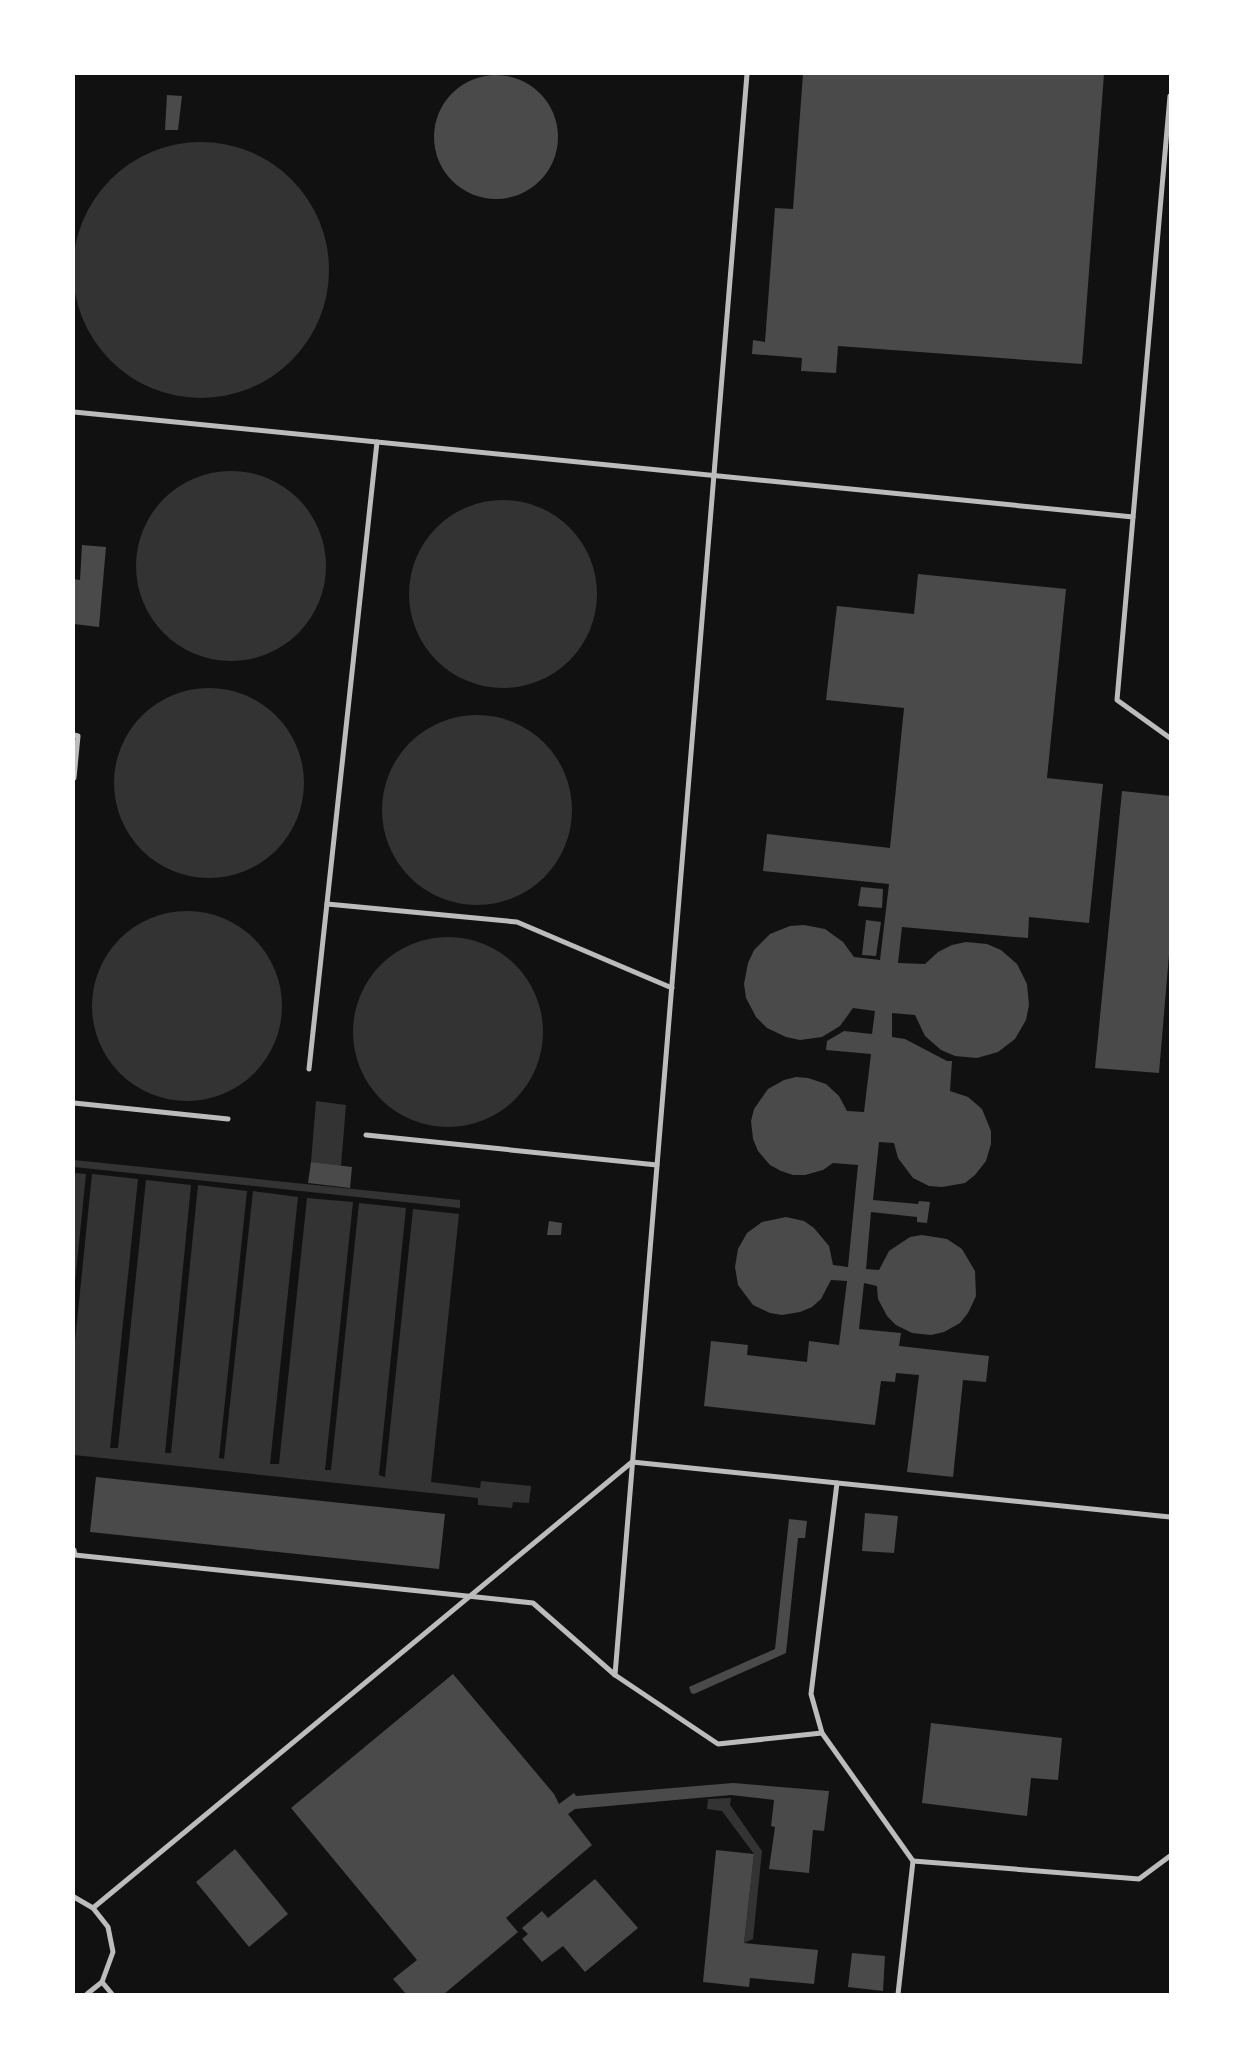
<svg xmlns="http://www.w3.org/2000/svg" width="1244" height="2068" viewBox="0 0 1244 2068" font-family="'Crimson Pro',serif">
<rect width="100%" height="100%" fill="#111"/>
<g fill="#333">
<circle cx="201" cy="270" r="128"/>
<circle cx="231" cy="566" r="95"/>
<circle cx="503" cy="594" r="94"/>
<circle cx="209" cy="783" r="95"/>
<circle cx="477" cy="810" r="95"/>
<circle cx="187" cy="1006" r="95"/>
<circle cx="448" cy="1032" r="95"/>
<path d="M316,1101L346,1105L341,1166L311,1162Z"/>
<path d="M74,1160L460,1200V1208L74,1167Z"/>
<path d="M74,1173L86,1174L74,1292Z"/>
<path d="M92,1174L138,1179L110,1448H118L146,1180L191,1185L165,1453H171L198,1185L247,1191L219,1458L224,1459L253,1191L298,1197L270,1464H279L307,1198L353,1202L325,1470H331L359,1203L406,1208L379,1475L385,1477L413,1209L459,1214L431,1482L480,1488L481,1481L531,1486L529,1503L513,1502L512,1508L478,1505V1498L74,1455V1351Z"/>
<path d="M731,1798L730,1805L762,1851L753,1939L744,1943L754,1854L722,1811L707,1809L708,1799Z"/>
</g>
<g fill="#4a4a4a">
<path d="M803,74H1104L1082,364L838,346L836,373L801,371L802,358L752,354L753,340L765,342L775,208L793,209Z"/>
<circle cx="496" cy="137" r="62"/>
<path d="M167,95L182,96L178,130H165Z"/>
<path d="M82,545L106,547L99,627L74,624V579L80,580Z"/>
<path d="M918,574L1066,589L1047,778L1103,784L1089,923L1029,917L1028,938L902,927L898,963L925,964L938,952L952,945L966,942L987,944L1001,950L1017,964L1027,984L1029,1005L1026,1020L1015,1039L998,1052L977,1058L955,1056L941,1050L925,1036L915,1015L892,1013V1037L905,1039L947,1061H952L950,1091L968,1097L982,1109L991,1131V1144L986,1161L975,1175L965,1183L942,1187L929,1186L913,1178L898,1158L894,1143L879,1142L873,1200L918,1204L919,1201L930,1202L927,1223L917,1222V1217L871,1212L866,1269L879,1270L889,1251L910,1237L922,1235L947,1239L962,1249L975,1271L976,1296L968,1313L960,1323L944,1332L931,1335L912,1333L896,1325L887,1316L878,1299L877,1286L864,1283L859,1329L901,1333L899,1346L989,1356L986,1382L963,1380L953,1477L907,1472L919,1375L896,1373L895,1382L881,1381L875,1425L704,1406L711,1341L748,1345L747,1355L807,1362L809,1341L839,1345L847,1281L831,1280L821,1299L812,1307L800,1312L782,1315L770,1313L753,1305L738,1285L735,1267L738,1249L747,1233L762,1222L786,1217L804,1221L814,1228L829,1246L833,1265L848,1267L858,1165L833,1163L823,1170L805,1175H793L781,1171L770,1165L758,1151L753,1139L751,1121L754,1109L768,1089L784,1080L796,1077L808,1078L826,1084L839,1096L847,1111L864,1112L871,1054L826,1050L827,1041L844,1031L872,1034L875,1011L853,1008L840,1026L822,1037L800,1040L786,1037L767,1028L756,1017L746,998L744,984L748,963L754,950L770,934L790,926L804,925L825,929L843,942L854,957L880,960L889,884L763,871L767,834L890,848L904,708L826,700L837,606L914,614Z"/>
<path d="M1122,791L1170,796V943L1159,1073L1095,1068Z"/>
<path d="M861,887L883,889L882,908L858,906Z"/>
<path d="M866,920L881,922L876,956L862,955Z"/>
<path d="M311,1162L352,1167L350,1188L308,1183Z"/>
<path d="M549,1221L562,1223L561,1235H547Z"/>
<path d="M96,1477L445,1514L439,1569L90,1532Z"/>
<path d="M865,1513L898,1516L894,1553L862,1551Z"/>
<path d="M789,1519L807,1521L805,1538H798L786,1653L694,1694L691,1693L689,1687L775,1649Z"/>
<path d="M453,1674L554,1794L559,1804L574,1793L576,1796L733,1783L829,1791L824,1831L813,1830L809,1873L769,1869L775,1827L771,1826L774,1800L731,1795L575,1809L568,1814L592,1845L506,1918L518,1932L444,1994H406L393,1979L417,1960L291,1808Z"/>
<path d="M931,1723L1062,1738L1058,1780L1031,1778L1027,1816L922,1803Z"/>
<path d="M235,1849L288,1914L249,1947L196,1882Z"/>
<path d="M716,1850L754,1854L744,1943L818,1950L814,1984L750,1978L749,1987L703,1982Z"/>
<path d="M595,1879L638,1928L585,1972L563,1946L542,1962L522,1939L528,1934L522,1928L542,1911L548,1918Z"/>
<path d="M852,1953L885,1956L883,1991L848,1987Z"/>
</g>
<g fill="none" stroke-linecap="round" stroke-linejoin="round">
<g stroke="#bcbcbc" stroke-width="5">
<path d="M1170,96L1117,700L1170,738"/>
<path d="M74,412L1133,517"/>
<path d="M74,735L78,736L74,778"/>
<path d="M327,904L517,922L672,988"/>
<path d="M309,1069L377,442"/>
<path d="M74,1103L228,1119"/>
<path d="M366,1135L657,1165"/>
<path d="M837,1483L811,1694L822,1733L913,1861L898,1994"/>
<path d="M74,1550L75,1555L533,1603L615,1675L718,1744L822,1733"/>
<path d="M615,1675L747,74"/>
<path d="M913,1861L1139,1879L1170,1856"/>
<path d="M74,1897L93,1908L108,1927L113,1952L102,1982L87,1994"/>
<path d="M93,1908L632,1462L1170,1517"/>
<path d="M102,1982L112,1994"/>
</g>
</g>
<rect width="1244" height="2068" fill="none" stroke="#ffffff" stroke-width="150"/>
</svg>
